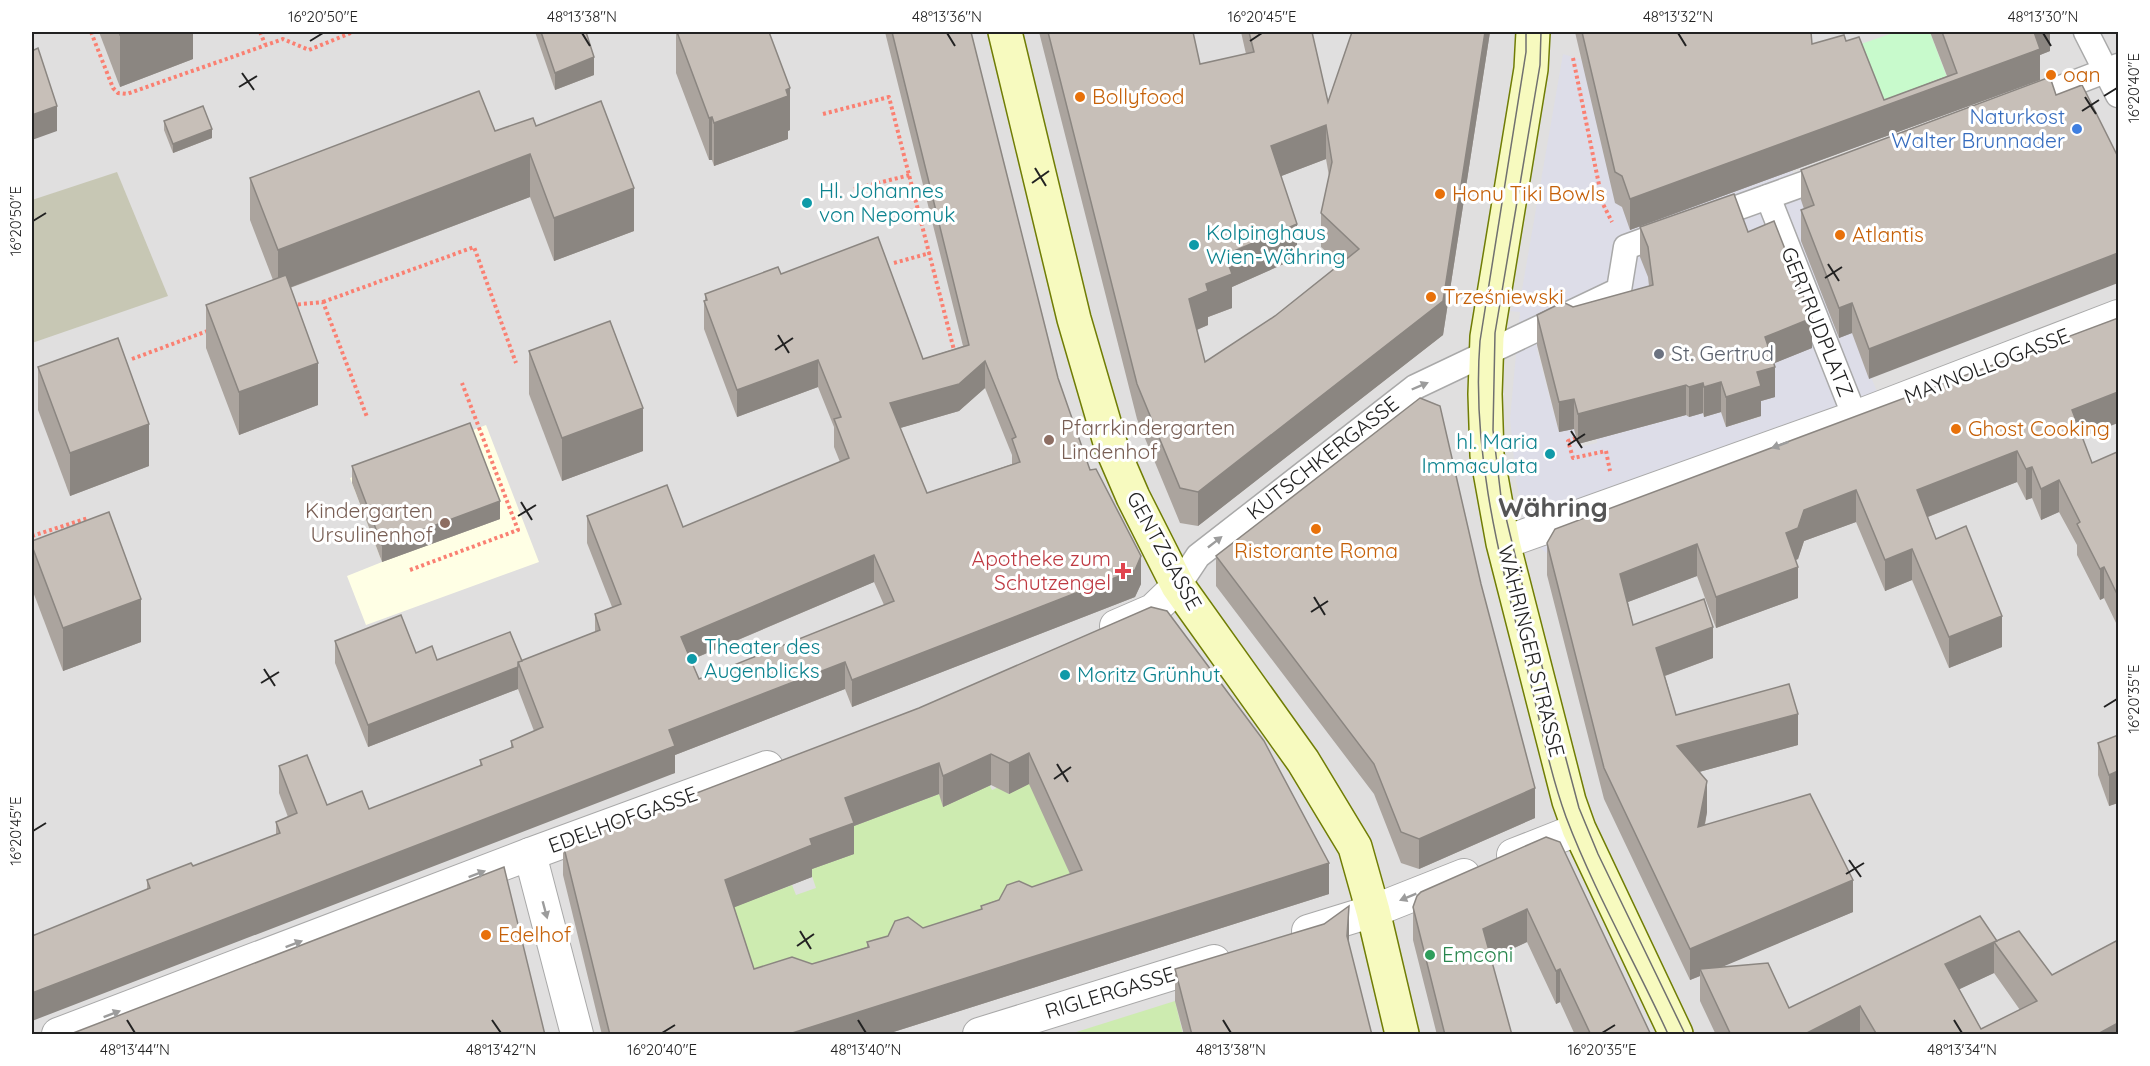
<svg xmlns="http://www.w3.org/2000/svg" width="2150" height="1066" viewBox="0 0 2150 1066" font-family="Quicksand,sans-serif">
<rect width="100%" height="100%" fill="#f2efe9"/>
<rect fill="#e0dfdf" x="32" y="32" width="2086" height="1002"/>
<path fill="#ffffe5" d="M486,425L539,562L366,625L347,576L382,562L350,478Z"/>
<path fill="#c7c7b4" d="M117,172L168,296L32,343V200Z"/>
<g fill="#cdebb0">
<path d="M1029,774L1078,893L754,1001L684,894L759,897L792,885L796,895L816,888L810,870L845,829L939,794L989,784L992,790L999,787L1009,794Z"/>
<path d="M1175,1001L1183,1034H1070Z"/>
</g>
<path fill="#c8facc" d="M1896,32H1930L1951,88L1878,116L1852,47Z"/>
<path fill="#dddde8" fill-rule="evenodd" d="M1563,54L1583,60L1785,150L1844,312L1883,406L1555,560L1527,537L1516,480L1510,419L1520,312L1510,311L1520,301ZM1653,315L1761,417L1726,427L1721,412L1704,417L1703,413L1689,417L1686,415L1597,439V443L1579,447L1574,429L1559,432L1537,349L1538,342Z"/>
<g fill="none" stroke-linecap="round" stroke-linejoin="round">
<g stroke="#a9a9a9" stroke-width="27">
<g id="pedestrian">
<path d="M2086,32L2118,95"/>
<path d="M2024,102L2118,66"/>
<path d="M1768,197L1855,417"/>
<path d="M1709,218L1831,174"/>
<path d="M1178,586L1198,556L1415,387L1619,290L1626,247L1670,231"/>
</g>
</g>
<g stroke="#a9a9a9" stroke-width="34">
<g id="minor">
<path d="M1503,543L1855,417L2118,316"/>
<path d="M1116,626L1153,610L1178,586"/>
<path d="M530,854L577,1034"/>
<path d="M1513,855L1579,829"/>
<path d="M1308,931L1373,911L1464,875"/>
<path d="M58,1034L530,854L767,767"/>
<path d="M979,1034L1214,961"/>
</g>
</g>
<g stroke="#707d05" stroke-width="36">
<g id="secondary">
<path d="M1005,32L1074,319L1111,446L1133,497L1178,586L1303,761L1355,847L1373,911L1402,1034"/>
<path d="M1533,32L1531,69L1487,337L1485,394L1487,455L1503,543L1569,801L1579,829L1676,1034"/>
</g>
</g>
<g stroke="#fa8072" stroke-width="4" stroke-dasharray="3 3" stroke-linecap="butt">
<path d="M91,32L113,88L118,93L127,94L283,39L309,50L353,32"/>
<path d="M260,32L265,44"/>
<path d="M1573,58L1603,204L1612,222"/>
<path d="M823,114L889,97L955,354"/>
<path d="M854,189L910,175"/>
<path d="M894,263L930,253"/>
<path d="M323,302L474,247L516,363"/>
<path d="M292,305L323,302L367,417"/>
<path d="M132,359L210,330"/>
<path d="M1576,438L1568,441L1573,458L1606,451L1610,471"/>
<path d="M32,536L88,518"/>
<path d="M410,570L518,530L462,383"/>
</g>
<use href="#pedestrian" stroke="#fff" stroke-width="24"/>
<use href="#minor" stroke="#fff" stroke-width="32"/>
<use href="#secondary" stroke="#f7fabf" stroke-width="33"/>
<g stroke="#707070" stroke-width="1.5">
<path d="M1526,32V52L1480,341C1471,455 1501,562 1528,672C1540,720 1549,770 1566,817C1594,891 1635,962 1668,1034"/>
<path d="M1541,32L1540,65L1495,333L1493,430L1501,497L1549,695L1579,808L1598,854L1685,1034"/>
</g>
</g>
<g fill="#aba49e" fill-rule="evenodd">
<path d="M99,32H193V59L120,87Z"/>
<path d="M535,32H586L594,75L555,90Z"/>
<path d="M676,32L790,130L788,131V139L714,166L712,160H709L676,73Z"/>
<path d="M885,32H971L1058,378L1090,470L1141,584L1135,597L852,707L845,689L675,755V773L147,890V880L193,866L276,835V822L288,817L279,793V766L327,805L369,809L480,766V760L511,748V741L534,731L518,689L368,747L335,663V641L416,653L437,660L522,661L595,632V614L612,607L587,543V516L683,527L840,462L834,447V427L818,387L737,417L704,329V301H705V294L781,274L923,359L963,346ZM985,388L1012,455V464L927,493L900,428L959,411ZM874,582L884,605L699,679L691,660Z"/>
<path d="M1039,32H1193L1200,64L1246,54L1241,32H1312L1328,102L1352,32H1490L1443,335L1198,526L1180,523L1137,419ZM1326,159L1329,176L1321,213V247L1340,264L1275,316L1205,362L1197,330L1208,325V317L1232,308V287L1297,258L1281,176Z"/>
<path d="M1575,32H1811L1812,44L1846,41L1884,100L1947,76L1930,32H2050V51L2040,55V80L1630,230L1622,207L1615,203Z"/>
<path d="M2050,77L1869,379L1852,333L1839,338L1801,241V210L1804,209L1801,200V170Z"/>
<path d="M164,121L212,138L173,153L164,130Z"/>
<path d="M536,126L634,231L554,261L530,197L290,288L318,405L239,435L206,348V305L273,280L250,220V178L495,131Z"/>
<path d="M1640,227L1748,232L1812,348L1774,363L1775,397L1761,401V416L1726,427L1721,412L1704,417L1703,413L1689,417L1686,415L1578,444L1574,429L1559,432L1537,345V315L1573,307L1649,286L1648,277L1640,257Z"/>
<path d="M529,351L643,451L562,481L529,394Z"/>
<path d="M38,367L149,466L70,496L38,410Z"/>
<path d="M2082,437L2092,463L2118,455V627L2104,598L2100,600L2077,555V545L2059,512L2041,520L2032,498L2026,500L2017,482L1928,517L1936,539L2002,647L1949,668L1912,580L1885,591L1856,522L1804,541L1798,559L1796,560L1798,598L1716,628L1697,576L1628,602L1633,625L1713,658L1665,676L1676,715L1798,745L1699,772L1707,812L1705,825L1853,912L1720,967L1789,1008L1997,941L2052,975L2118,1035H1716L1700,1001V976L1690,980L1604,799L1547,575V543ZM1994,973L2020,1010L1981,1029L1959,989Z"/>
<path d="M352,466L500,519L382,562L352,483Z"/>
<path d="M32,541L141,642L63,671L32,589Z"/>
<path d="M1216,556L1535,818L1419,869L1401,863L1374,794L1216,586Z"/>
<path d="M1151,607L1329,894L884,1035H602L563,875V844L919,708ZM1029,784L1070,874L1032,887L981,906V910L923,928L867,942V947L812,964L754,969L734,907L812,877V869L854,854V826L939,794L943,807L991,785L1009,794Z"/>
<path d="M2118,735V803L2109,806L2098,775V743Z"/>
<path d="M1546,837L1651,1035H1575L1560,1002L1556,1004L1527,942L1491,959L1512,1035H1437L1413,940V907Z"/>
<path d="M1348,942L1372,1035H1184L1175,1001V969Z"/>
</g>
<g fill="#8b8681">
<path d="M128,32H193V59L120,87V35Z"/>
<path d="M1485,32H1490L1443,335L1198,526V492L1443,301Z"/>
<path d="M2032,32H2050V51L2040,55V80L1630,230V199L2032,52Z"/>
<path d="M594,57V75L555,90V73Z"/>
<path d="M790,88V130L788,131V139L714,166V123Z"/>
<path d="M57,106V131L32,140V115Z"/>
<path d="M712,117V160H709V118Z"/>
<path d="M1326,125V159L1271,180V146Z"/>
<path d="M212,129V138L173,153V144Z"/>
<path d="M530,154V197L278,292V250Z"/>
<path d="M634,188V231L554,261V218Z"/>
<path d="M1297,224V258L1232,287V308L1208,317V325L1189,333V299L1225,255Z"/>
<path d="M2118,253V283L1869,379V349Z"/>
<path d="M1852,303V333L1839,338V308Z"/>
<path d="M1812,318V348L1765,367V337Z"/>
<path d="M818,360V387L737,417V390Z"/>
<path d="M985,361V388L959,411L890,431V403Z"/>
<path d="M318,363V405L239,435V392Z"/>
<path d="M1775,367V397L1761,401V416L1726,427V397L1757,372Z"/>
<path d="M1721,382V412L1704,417V387Z"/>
<path d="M1703,383V413L1689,417V387Z"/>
<path d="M1686,385V415L1578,444V414Z"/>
<path d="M2118,392V423L2072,441V410Z"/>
<path d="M1574,399V429L1559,432V402Z"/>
<path d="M643,408V451L562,481V438Z"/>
<path d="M149,424V466L70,496V453Z"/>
<path d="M2017,451V482L1917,521V490Z"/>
<path d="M2032,467V498L2026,500V469Z"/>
<path d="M2059,480V512L2041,520V489Z"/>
<path d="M1856,490V522L1804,541L1798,559L1786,564V533L1804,510Z"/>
<path d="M500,501V519L382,562V545Z"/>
<path d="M1697,544V576L1620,605V574Z"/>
<path d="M1912,549V580L1885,591V560Z"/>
<path d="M874,555V582L681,664V637Z"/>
<path d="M1141,556V584L1135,597L852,707V680Z"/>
<path d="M1798,567V598L1716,628V597Z"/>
<path d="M2104,567V598L2100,600V569Z"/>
<path d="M141,599V642L63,671V628Z"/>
<path d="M2002,616V647L1949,668V637Z"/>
<path d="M1713,627V658L1656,679V648Z"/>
<path d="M845,662V689L675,755V773L32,1021V993L669,730Z"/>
<path d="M518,667V689L368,747V725Z"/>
<path d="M1798,714V745L1677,778V746Z"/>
<path d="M1029,753V784L1009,794V763Z"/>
<path d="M991,754V785L943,807V776Z"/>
<path d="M939,763V794L854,826V854L812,869V877L725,911V880L810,839L845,798Z"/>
<path d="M2118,771V803L2109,806V775Z"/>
<path d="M1707,781V812L1698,858V827Z"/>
<path d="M1535,788V818L1419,869V839Z"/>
<path d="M1329,863V894L884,1035H786Z"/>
<path d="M1853,880V912L1703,975L1700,969V976L1690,980V949Z"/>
<path d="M1349,906V938L1347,968V936Z"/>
<path d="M1527,909V942L1483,962V929Z"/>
<path d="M1994,942V973L1945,996V964Z"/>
<path d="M1560,969V1002L1556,1004V971Z"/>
<path d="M1860,1006V1035H1803Z"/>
<path d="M2118,1023V1035H2096Z"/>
</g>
<g fill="#c7bfb8" stroke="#8b8681" stroke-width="1.5" fill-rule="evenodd">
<path d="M119,32H128L120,35Z"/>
<path d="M541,32H586L594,57L555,73Z"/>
<path d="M677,32H769L790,88L786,90L788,96L714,123L712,117L709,118Z"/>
<path d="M892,32H971L1058,378L1090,470L1096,469L1141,556L1135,570L852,680L845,662L669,730L675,746L32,993V936L150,888L147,880L191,863L193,866L280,833L276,822L297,813L279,766L307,755L327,805L362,791L369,809L482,765L480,760L513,747L511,741L543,727L518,662L600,630L595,614L621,604L587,516L667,485L683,527L849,458L834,419L841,417L818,360L737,390L704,301L707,300L705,294L778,267L781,274L878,237L923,359L969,345ZM985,361L1016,437L1012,439L1020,462L927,493L890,403L959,384ZM874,555L894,601L699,679L681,637Z"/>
<path d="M1048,32H1193L1200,64L1254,52L1249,32H1312L1328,102L1352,32H1485L1443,301L1198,492L1180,488L1137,384ZM1326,125L1332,162L1321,213L1359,249L1275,316L1205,362L1189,299L1208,291L1206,284L1232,274L1225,255L1297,224L1271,146Z"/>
<path d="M1582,32H1811L1812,44L1844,35L1846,41L1859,37L1884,100L1957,73L1942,32H2034L2040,49L1630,199L1622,176L1615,172Z"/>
<path d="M38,48L57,106L32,115V51Z"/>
<path d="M2050,77L2056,95L2082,85L2118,157V253L1869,349L1852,303L1839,308L1801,210L1814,205L1801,170Z"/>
<path d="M479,91L495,131L533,118L536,126L601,101L634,188L554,218L530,154L278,250L250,178Z"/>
<path d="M203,106L212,129L173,144L164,121Z"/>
<path d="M1734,194L1748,232L1774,221L1812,318L1765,337L1775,367L1757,372L1761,386L1726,397L1721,382L1704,387L1703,383L1689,387L1686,385L1578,414L1574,399L1559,402L1537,315L1563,302L1573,307L1653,285L1648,247L1640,227Z"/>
<path d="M286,275L318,363L239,392L206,305Z"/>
<path d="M2118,318V392L2072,410L2092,463L2117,452L2118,455V596L2104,567L2100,569L2077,524L2080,522L2059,480L2041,489L2032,467L2026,469L2017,451L1917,490L1936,539L1966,526L2002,616L1949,637L1912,549L1885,560L1856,490L1804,510L1798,528L1786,533L1798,567L1716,597L1697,544L1620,574L1633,625L1704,599L1713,627L1656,648L1676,715L1789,684L1798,714L1677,746L1707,781L1698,827L1810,794L1853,880L1690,949L1604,768L1547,543L1555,529Z"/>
<path d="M610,321L643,408L562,438L529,351Z"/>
<path d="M118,338L149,424L70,453L38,367Z"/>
<path d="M1420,398L1440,406L1481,584L1535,788L1419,839L1401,832L1374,764L1216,556Z"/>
<path d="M470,423L500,501L382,545L352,466Z"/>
<path d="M109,512L141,599L63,628L32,546V541Z"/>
<path d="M1151,607L1167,611L1264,741L1329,863L786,1035H610L563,844L919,708ZM1029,753L1082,870L1032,887L1019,881L1007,885L999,900L981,906L982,909L923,928L908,917L895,921L888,936L867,942L869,947L812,964L792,957L754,969L725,880L812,845L810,839L854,823L845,798L939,763L943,776L991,754L1009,763Z"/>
<path d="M401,615L416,653L432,646L437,660L510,632L522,661L518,662V667L368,725L335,641Z"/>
<path d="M2118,735V771L2109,775L2098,743Z"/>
<path d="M1546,837L1560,842L1651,1035H1591L1560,969L1556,971L1527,909L1483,929L1512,1035H1445L1413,907L1417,896L1421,892Z"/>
<path d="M504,867L545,1035H68Z"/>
<path d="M1349,906L1347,936L1372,1035H1192L1175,969L1324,924Z"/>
<path d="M1980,916L1997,941L1994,942L2019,931L2052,975L2118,940V1023L2096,1035H1877L1860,1006L1803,1035H1731L1700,969L1768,963L1789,1008ZM1994,942L2037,1001L1981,1029L1945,964Z"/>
</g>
<defs><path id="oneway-solid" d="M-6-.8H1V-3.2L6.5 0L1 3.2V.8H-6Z" transform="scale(1.5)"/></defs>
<g fill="#9c9c9c">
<use href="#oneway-solid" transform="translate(1420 386) rotate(-23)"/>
<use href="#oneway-solid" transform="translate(1780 445) rotate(160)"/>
<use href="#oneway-solid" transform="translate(1215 542) rotate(-38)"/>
<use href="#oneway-solid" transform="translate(477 874) rotate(-21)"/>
<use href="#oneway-solid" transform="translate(1408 897) rotate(158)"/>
<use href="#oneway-solid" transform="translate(545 910) rotate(75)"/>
<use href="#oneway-solid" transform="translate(294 944) rotate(-21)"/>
<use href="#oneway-solid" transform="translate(112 1014) rotate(-21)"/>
</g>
<path fill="none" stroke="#222" stroke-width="2" d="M582,33L590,46M947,33L955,46M1678,33L1686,46M2043,33L2051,46M310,41L323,33M1250,41L1262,33M242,73L254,90M239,87L257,76M2104,96L2117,88M2085,97L2096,114M2082,111L2099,100M1035,168L1046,186M1032,183L1049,171M33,221L46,213M1828,264L1839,281M1825,278L1842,267M778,335L789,353M775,350L793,338M1571,431L1582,448M1568,445L1585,434M521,502L532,520M518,516L536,505M1314,597L1325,615M1311,612L1328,601M264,669L275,686M261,683L279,672M2104,707L2117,699M1057,764L1068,782M1054,779L1071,767M33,831L46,823M1849,860L1861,877M1846,874L1864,863M800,931L811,949M797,946L814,934M127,1020L135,1033M492,1020L501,1033M858,1020L866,1033M1223,1020L1231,1033M1954,1020L1962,1033M662,1033L675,1025M1602,1033L1615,1025"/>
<g fill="#e8710a" stroke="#fff" stroke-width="2">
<circle cx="2051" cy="75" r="6"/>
<circle cx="1080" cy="97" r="6"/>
<circle cx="1440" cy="194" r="6"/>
<circle cx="1840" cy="235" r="6"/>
<circle cx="1431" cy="297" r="6"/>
<circle cx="1956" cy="429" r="6"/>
<circle cx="1316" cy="529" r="6"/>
<circle cx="486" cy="935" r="6"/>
</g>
<circle fill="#3f7fe0" stroke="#fff" stroke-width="2" cx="2077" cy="129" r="6"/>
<g fill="#0f9aa8" stroke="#fff" stroke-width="2">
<circle cx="807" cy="203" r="6"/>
<circle cx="1194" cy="245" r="6"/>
<circle cx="1550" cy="454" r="6"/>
<circle cx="692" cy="659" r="6"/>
<circle cx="1065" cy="675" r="6"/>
</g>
<circle fill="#6b7280" stroke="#fff" stroke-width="2" cx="1659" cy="354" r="6"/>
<g fill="#8d6e63" stroke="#fff" stroke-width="2">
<circle cx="1049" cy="440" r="6"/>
<circle cx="445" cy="523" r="6"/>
</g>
<path fill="#e0444e" stroke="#fff" stroke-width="2" d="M1120 562h6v6h6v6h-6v6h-6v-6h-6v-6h6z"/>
<circle fill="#2e9e5b" stroke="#fff" stroke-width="2" cx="1430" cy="955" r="6"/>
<g text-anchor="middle" stroke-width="6" stroke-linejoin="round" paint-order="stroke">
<g font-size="21" fill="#c56008" stroke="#fff" text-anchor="start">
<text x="2063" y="82">oan</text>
<text x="1092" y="104">Bollyfood</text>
<text x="1452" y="201">Honu Tiki Bowls</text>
<text x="1852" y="242">Atlantis</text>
<text x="1443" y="304">Trześniewski</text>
<text x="1968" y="436">Ghost Cooking</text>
<text x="1316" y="558" text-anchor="middle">Ristorante Roma</text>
<text x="498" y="942">Edelhof</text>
</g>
<g font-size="21" fill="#366cbe" stroke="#fff" text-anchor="end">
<text x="2065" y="124">Naturkost<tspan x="2065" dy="24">Walter Brunnader</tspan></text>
</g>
<g font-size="21" fill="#0d838f" stroke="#fff" text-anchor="start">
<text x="819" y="198">Hl. Johannes<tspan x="819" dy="24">von Nepomuk</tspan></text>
<text x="1206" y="240">Kolpinghaus<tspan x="1206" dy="24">Wien-Währing</tspan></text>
<text x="1538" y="449" text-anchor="end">hl. Maria<tspan x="1538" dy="24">Immaculata</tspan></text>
<text x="704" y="654">Theater des<tspan x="704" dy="24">Augenblicks</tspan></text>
<text x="1077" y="682">Moritz Grünhut</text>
</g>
<g font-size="21" fill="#222" stroke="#fff">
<text transform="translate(1817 322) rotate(68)" y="7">GERTRUDPLATZ</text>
<text transform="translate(1987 366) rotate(-21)" y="7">MAYNOLLOGASSE</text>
<text transform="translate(1323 458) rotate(-38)" y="7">KUTSCHKERGASSE</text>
<text transform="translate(1164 551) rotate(61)" y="7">GENTZGASSE</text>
<text transform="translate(1531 651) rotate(76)" y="7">WÄHRINGER STRASSE</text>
<text transform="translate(623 820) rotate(-20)" y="7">EDELHOFGASSE</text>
<text transform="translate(1110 993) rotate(-17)" y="7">RIGLERGASSE</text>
</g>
<g font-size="21" fill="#5b616d" stroke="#fff" text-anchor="start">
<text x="1671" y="361">St. Gertrud</text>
</g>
<g font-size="21" fill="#785e54" stroke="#fff" text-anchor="start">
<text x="1061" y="435">Pfarrkindergarten<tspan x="1061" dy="24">Lindenhof</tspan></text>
<text x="433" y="518" text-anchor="end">Kindergarten<tspan x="433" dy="24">Ursulinenhof</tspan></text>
</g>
<g font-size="21" fill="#be3a42" stroke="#fff" text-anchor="end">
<text x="1111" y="566">Apotheke zum<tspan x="1111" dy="24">Schutzengel</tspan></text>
</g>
<g font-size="21" fill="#27864d" stroke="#fff" text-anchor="start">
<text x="1442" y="962">Emconi</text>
</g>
<g font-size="27" font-weight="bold" fill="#555" stroke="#fff">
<text x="1553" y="517">Währing</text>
</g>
</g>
<rect width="2150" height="1066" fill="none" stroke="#ffffff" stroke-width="66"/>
<rect x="33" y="33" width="2084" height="1000" fill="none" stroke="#222" stroke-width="2"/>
<g font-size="15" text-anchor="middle" fill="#222">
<text x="323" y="22">16°20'50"E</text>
<text x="582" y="22">48°13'38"N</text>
<text x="947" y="22">48°13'36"N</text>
<text x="1262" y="22">16°20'45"E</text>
<text x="1678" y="22">48°13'32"N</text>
<text x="2043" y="22">48°13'30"N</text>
<text transform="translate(2134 88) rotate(-90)" y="5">16°20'40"E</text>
<text transform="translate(16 221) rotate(-90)" y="5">16°20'50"E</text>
<text transform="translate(2134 699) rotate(-90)" y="5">16°20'35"E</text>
<text transform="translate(16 831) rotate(-90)" y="5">16°20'45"E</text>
<text x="135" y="1055">48°13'44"N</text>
<text x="501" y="1055">48°13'42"N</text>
<text x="662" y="1055">16°20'40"E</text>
<text x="866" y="1055">48°13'40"N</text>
<text x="1231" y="1055">48°13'38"N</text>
<text x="1602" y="1055">16°20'35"E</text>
<text x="1962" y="1055">48°13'34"N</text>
</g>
</svg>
